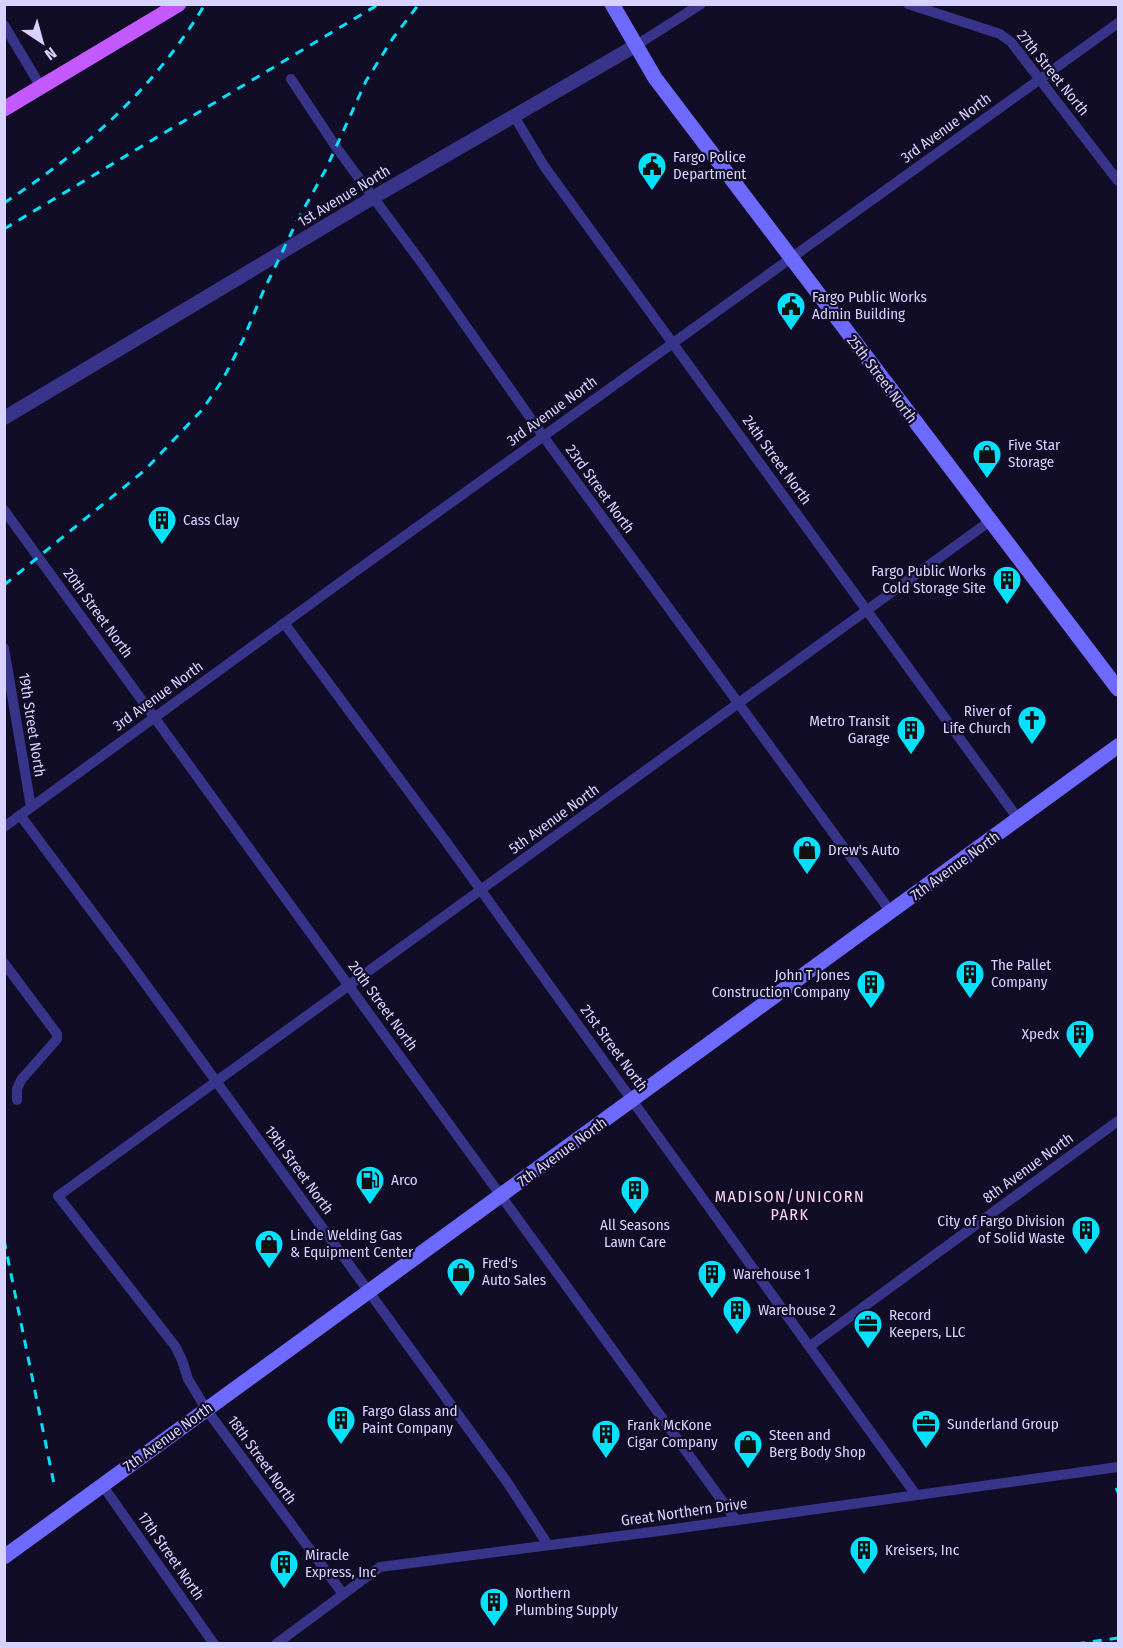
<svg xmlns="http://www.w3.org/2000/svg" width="1123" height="1648" viewBox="0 0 1123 1648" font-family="'Fira Sans Condensed',sans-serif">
<rect width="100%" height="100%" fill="#110d26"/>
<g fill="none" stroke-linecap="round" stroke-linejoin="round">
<g stroke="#383489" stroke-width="10">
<path d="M908,4L1000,34L1011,42L1118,181"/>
<path d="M4,25L41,87"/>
<path d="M635,46L701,4"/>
<path d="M291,79L336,147L421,262L543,436L891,912"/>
<path d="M514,116L544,166L1019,820"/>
<path d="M4,510L736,1520"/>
<path d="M284,623L447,843L916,1495"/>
<path d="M4,648L31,807"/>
<path d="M20,815L131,964L507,1482L548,1545"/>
<path d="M4,827L349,576L1118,23"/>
<path d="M4,963L57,1034V1039L21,1080L17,1089V1100"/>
<path d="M810,1346L1118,1121"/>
<path d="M103,1486L214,1644"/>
<path d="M343,1594L206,1409L188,1379L182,1360L175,1346L58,1196L990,521"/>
<path d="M276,1644L380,1567L659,1531L1118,1467"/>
</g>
<path stroke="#383489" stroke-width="14" d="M4,418L374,197L635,46"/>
<g stroke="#6e69ff" stroke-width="15">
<path d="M612,4L655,78L1118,689"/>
<path d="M4,1557L1118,746"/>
</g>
<path stroke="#c359ff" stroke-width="15" d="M4,109L179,4"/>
<g stroke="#00e1fd" stroke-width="3" stroke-dasharray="9 8" stroke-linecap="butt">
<path d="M4,203C84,151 156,87 205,4"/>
<path d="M4,229L379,4"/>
<path d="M4,585L145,470L202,410L222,381L243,340L263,292L297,221L326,169L366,81L393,38L419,4"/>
<path d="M4,1240L54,1484"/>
<path d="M1116,1488L1118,1492"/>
<path d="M1076,1644L1118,1638"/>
</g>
</g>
<defs>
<g id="civic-pin" transform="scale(1.5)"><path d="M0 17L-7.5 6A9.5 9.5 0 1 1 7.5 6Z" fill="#00e1fd" stroke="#110d26"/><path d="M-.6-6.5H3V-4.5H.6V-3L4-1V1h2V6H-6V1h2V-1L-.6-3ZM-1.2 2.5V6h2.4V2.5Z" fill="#111"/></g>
<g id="shop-pin" transform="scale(1.5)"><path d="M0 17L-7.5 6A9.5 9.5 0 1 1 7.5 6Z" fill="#00e1fd" stroke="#110d26"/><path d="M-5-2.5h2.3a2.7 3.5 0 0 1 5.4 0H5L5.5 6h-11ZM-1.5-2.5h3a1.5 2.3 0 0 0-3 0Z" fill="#111"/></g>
<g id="building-pin" transform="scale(1.5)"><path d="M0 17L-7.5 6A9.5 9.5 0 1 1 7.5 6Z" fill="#00e1fd" stroke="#110d26"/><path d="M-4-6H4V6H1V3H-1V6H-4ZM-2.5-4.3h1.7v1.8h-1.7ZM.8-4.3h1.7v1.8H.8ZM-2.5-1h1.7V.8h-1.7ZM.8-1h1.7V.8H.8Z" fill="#111"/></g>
<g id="church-pin" transform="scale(1.5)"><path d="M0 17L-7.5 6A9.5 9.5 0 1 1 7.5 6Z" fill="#00e1fd" stroke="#110d26"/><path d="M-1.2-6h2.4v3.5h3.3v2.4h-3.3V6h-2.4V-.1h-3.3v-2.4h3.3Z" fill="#111"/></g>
<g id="fuel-pin" transform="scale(1.5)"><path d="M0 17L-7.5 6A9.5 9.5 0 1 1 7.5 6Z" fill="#00e1fd" stroke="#110d26"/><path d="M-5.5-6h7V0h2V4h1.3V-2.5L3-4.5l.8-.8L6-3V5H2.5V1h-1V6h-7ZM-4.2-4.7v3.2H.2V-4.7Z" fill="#111"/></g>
<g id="office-pin" transform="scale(1.5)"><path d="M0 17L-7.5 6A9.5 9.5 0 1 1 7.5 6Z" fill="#00e1fd" stroke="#110d26"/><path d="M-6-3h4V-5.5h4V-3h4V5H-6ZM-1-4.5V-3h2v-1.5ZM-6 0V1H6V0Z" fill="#111"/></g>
</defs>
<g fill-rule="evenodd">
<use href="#civic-pin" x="652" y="166"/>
<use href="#civic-pin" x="791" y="306"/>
<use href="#shop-pin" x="987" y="454"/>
<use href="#building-pin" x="162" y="520"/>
<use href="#building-pin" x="1007" y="580"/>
<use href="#church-pin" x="1032" y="720"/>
<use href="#building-pin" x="911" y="730"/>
<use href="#shop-pin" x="807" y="850"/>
<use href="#building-pin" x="970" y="974"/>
<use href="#building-pin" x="871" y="984"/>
<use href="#building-pin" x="1080" y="1034"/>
<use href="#fuel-pin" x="370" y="1180"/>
<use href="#building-pin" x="635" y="1190"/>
<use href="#building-pin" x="1086" y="1230"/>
<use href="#shop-pin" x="269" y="1244"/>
<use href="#shop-pin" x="461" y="1272"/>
<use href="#building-pin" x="712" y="1274"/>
<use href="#building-pin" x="737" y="1310"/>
<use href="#office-pin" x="868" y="1324"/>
<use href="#building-pin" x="341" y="1420"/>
<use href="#office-pin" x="926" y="1424"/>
<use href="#building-pin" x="606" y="1434"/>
<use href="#shop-pin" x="748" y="1444"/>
<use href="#building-pin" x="864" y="1550"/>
<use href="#building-pin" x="284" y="1564"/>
<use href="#building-pin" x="494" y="1602"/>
</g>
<g text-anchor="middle" stroke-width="4.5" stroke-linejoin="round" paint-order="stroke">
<g font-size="15" fill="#d7d2ff" stroke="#110d26">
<text transform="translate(1053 73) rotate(51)" y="5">27th Street North</text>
<text transform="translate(946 128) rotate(-36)" y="5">3rd Avenue North</text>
<text transform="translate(344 196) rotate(-31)" y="5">1st Avenue North</text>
<text transform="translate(882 379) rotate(53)" y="5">25th Street North</text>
<text transform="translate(552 411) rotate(-36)" y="5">3rd Avenue North</text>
<text transform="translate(777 460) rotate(54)" y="5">24th Street North</text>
<text transform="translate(600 489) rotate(54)" y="5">23rd Street North</text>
<text transform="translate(98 613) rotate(54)" y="5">20th Street North</text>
<text transform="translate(158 696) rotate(-36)" y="5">3rd Avenue North</text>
<text transform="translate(32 725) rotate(81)" y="5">19th Street North</text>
<text transform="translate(554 819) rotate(-36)" y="5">5th Avenue North</text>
<text transform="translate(955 866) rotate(-36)" y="5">7th Avenue North</text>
<text transform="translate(383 1006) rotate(54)" y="5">20th Street North</text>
<text transform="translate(614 1048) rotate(54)" y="5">21st Street North</text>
<text transform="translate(562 1152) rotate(-36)" y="5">7th Avenue North</text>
<text transform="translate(1028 1168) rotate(-36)" y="5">8th Avenue North</text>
<text transform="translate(299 1170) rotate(54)" y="5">19th Street North</text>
<text transform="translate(168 1437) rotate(-36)" y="5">7th Avenue North</text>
<text transform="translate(262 1460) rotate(54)" y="5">18th Street North</text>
<text transform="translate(684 1512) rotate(-8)" y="5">Great Northern Drive</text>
<text transform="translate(171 1556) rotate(55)" y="5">17th Street North</text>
</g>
<g font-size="15" fill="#d7d2ff" stroke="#110d26" text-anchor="start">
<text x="673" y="162">Fargo Police<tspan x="673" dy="17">Department</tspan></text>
<text x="812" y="302">Fargo Public Works<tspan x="812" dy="17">Admin Building</tspan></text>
<text x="1008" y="450">Five Star<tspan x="1008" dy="17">Storage</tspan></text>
<text x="183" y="525">Cass Clay</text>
<text x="986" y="576" text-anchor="end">Fargo Public Works<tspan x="986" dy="17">Cold Storage Site</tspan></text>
<text x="1011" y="716" text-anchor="end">River of<tspan x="1011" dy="17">Life Church</tspan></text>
<text x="890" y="726" text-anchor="end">Metro Transit<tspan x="890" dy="17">Garage</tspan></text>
<text x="828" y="855">Drew's Auto</text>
<text x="991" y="970">The Pallet<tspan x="991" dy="17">Company</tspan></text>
<text x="850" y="980" text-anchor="end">John T Jones<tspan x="850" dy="17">Construction Company</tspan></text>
<text x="1059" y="1039" text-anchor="end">Xpedx</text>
<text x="391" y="1185">Arco</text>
<text x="1065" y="1226" text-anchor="end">City of Fargo Division<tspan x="1065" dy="17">of Solid Waste</tspan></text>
<text x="635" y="1230" text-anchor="middle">All Seasons<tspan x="635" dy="17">Lawn Care</tspan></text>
<text x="290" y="1240">Linde Welding Gas<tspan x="290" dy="17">&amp; Equipment Center</tspan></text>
<text x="482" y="1268">Fred's<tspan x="482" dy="17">Auto Sales</tspan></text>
<text x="733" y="1279">Warehouse 1</text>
<text x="758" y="1315">Warehouse 2</text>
<text x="889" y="1320">Record<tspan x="889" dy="17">Keepers, LLC</tspan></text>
<text x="362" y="1416">Fargo Glass and<tspan x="362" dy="17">Paint Company</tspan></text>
<text x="947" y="1429">Sunderland Group</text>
<text x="627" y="1430">Frank McKone<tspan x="627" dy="17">Cigar Company</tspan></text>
<text x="769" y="1440">Steen and<tspan x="769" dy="17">Berg Body Shop</tspan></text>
<text x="885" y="1555">Kreisers, Inc</text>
<text x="305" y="1560">Miracle<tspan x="305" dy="17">Express, Inc</tspan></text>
<text x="515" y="1598">Northern<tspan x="515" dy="17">Plumbing Supply</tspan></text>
</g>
<g font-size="16" letter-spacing="1.5" fill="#ffd4ef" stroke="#110d26">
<text x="790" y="1202">MADISON/UNICORN<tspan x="790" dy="18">PARK</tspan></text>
</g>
</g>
<rect width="1123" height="1648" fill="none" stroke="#d7d2ff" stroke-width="12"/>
<g transform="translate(42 42) rotate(144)" stroke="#110d26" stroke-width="4.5" paint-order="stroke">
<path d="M0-4.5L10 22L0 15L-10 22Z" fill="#d7d2ff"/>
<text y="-9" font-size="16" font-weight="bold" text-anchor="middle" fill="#d7d2ff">N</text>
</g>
</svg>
